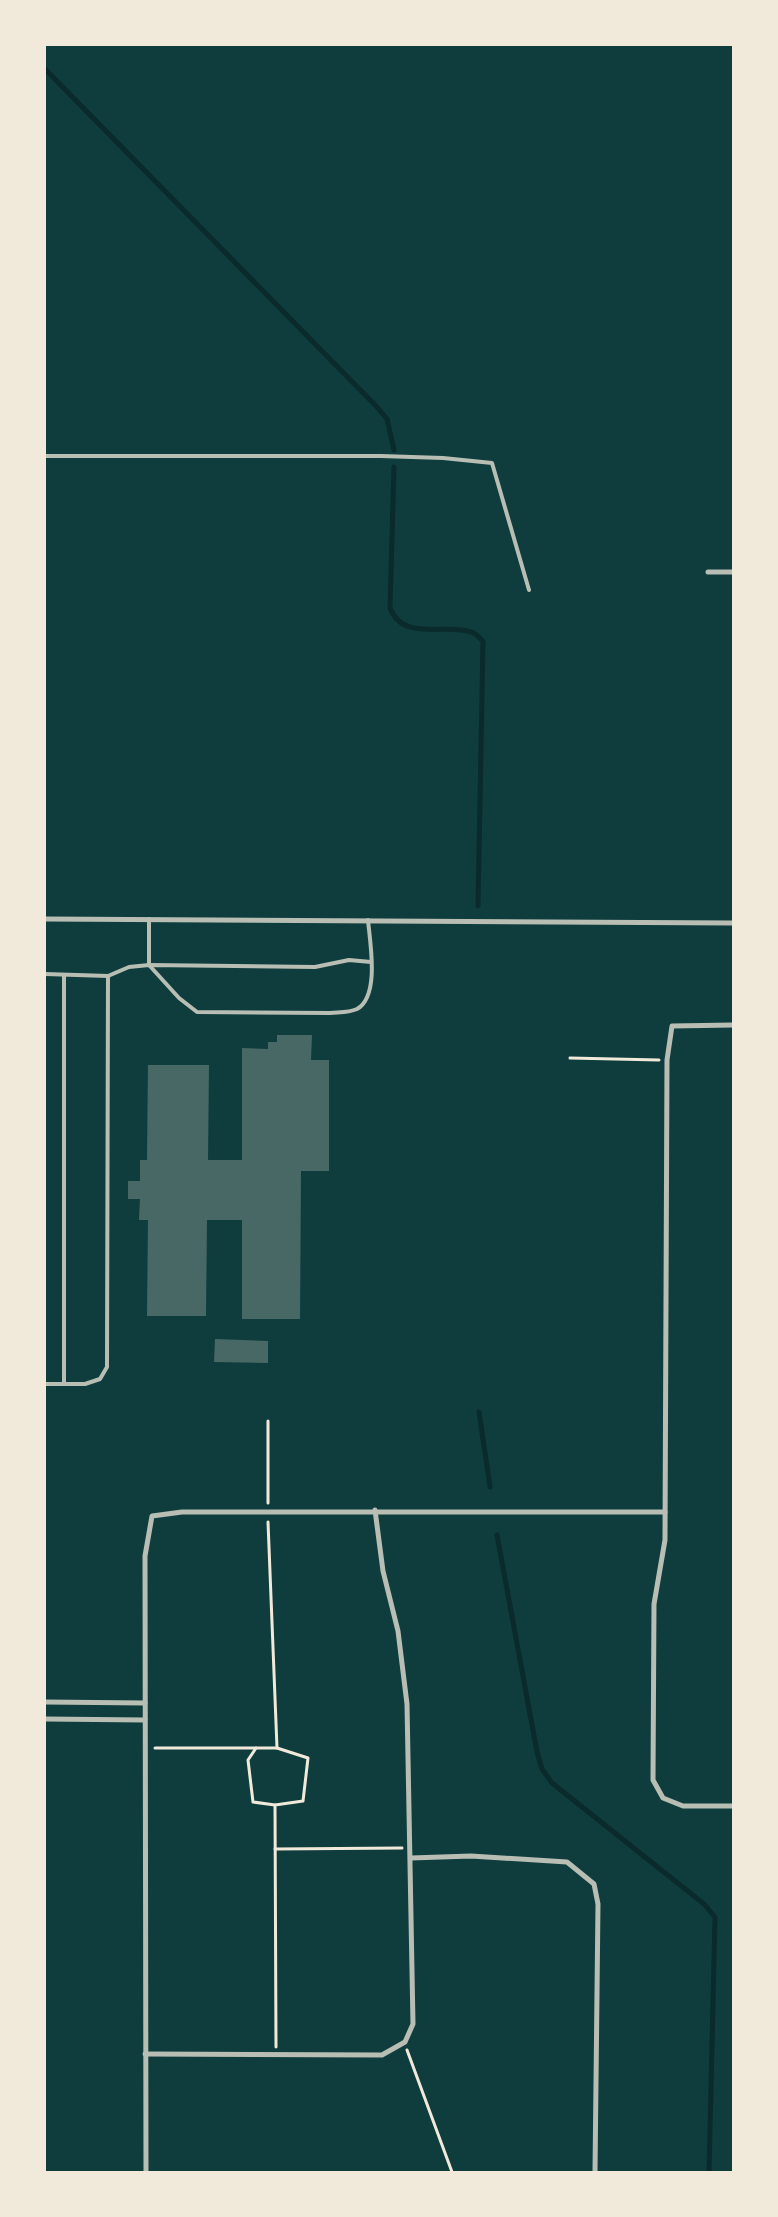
<svg xmlns="http://www.w3.org/2000/svg" width="778" height="2217" viewBox="0 0 778 2217" font-family="Inter,sans-serif">
<rect width="100%" height="100%" fill="#0f3d3e"/>
<g fill="none" stroke-linecap="round" stroke-linejoin="round">
<g stroke="#0a2a2b" stroke-width="5">
<path d="M45,69L377,407L387,419L394,450"/>
<path d="M394,467L390,608C403,642 445,623 471,632C476,633 479,638 483,641L478,906"/>
<path d="M479,1412L490,1487"/>
<path d="M497,1535L537,1752L542,1769L552,1783L704,1904L715,1917L709,2172"/>
</g>
</g>
<g fill="#486865">
<path d="M277,1035H312L311,1060H329V1171H301L300,1319H242V1220H207L206,1316H147L148,1220H139L140,1199H128V1181H140V1160H147L148,1065H209L208,1160H242V1048L268,1049V1042H277Z"/>
<path d="M215,1339L268,1341V1363L214,1362Z"/>
</g>
<g fill="none" stroke-linecap="round" stroke-linejoin="round">
<g stroke="#f1e9da" stroke-width="3">
<path d="M570,1058L659,1060"/>
<path d="M268,1421V1503"/>
<path d="M155,1748H277L268,1522"/>
<path d="M256,1748L248,1760L253,1802L275,1805"/>
<path d="M275,1849L402,1848"/>
<path d="M276,2047L275,1805L303,1801L308,1758L277,1748"/>
<path d="M407,2050L452,2172"/>
</g>
<g stroke="#b8beb3" stroke-width="4">
<path d="M45,456H381L443,458L492,463L529,590"/>
<path d="M149,919V965L179,998L197,1012L330,1013C339,1012 348,1013 357,1009C380,996 370,943 368,920"/>
<path d="M45,974L108,976L129,967L149,965L315,967L349,960L371,962"/>
<path d="M64,975V1383"/>
<path d="M45,1384H85L100,1379L107,1367L108,976"/>
</g>
<g stroke="#b8beb3" stroke-width="5">
<path d="M708,572H733"/>
<path d="M45,919L733,923"/>
<path d="M733,1025L672,1026L667,1060L665,1540L654,1604L653,1780L663,1798L683,1806H733"/>
<path d="M45,1702L145,1703"/>
<path d="M45,1719L145,1720"/>
<path d="M411,1858L471,1856L567,1862L594,1884L598,1904L595,2172"/>
<path d="M145,2054L382,2055L405,2042L413,2024L407,1704L398,1631L383,1571L375,1510"/>
<path d="M146,2172L145,1556L152,1516L182,1512H665"/>
</g>
</g>
<rect width="778" height="2217" fill="none" stroke="#f1e9da" stroke-width="92"/>
</svg>
